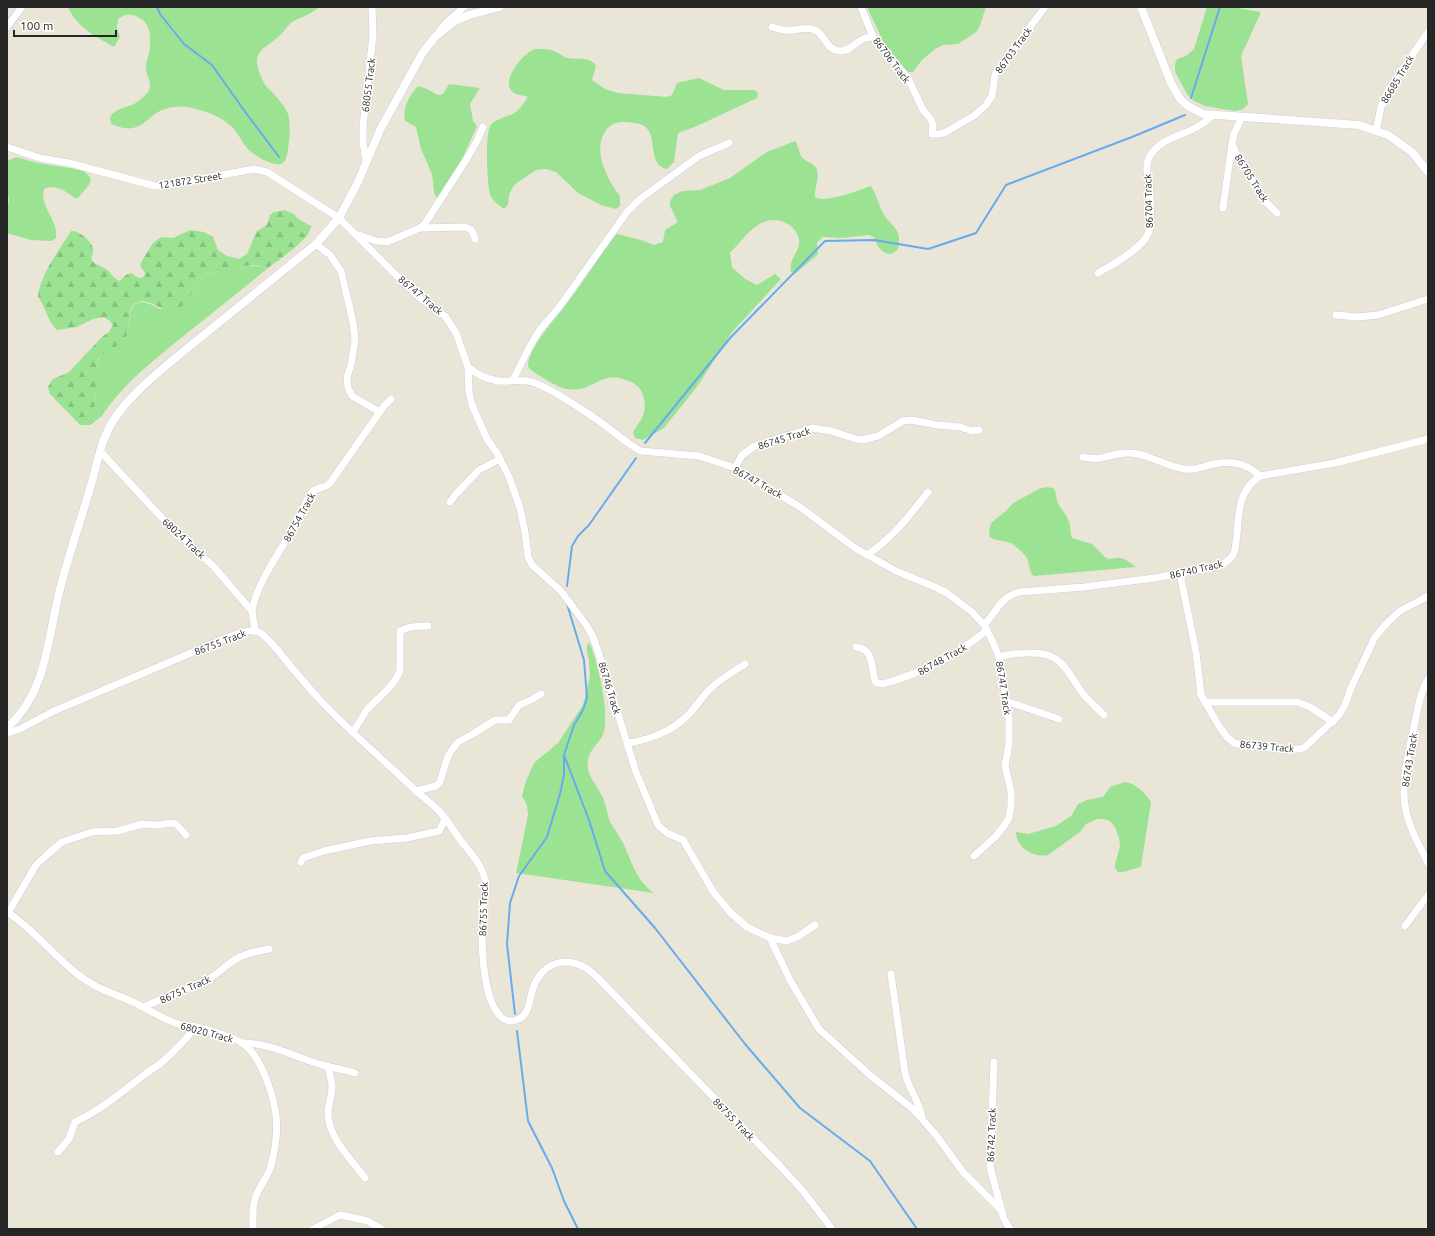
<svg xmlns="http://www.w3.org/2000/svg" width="1435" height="1236" viewBox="0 0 1435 1236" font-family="Ubuntu,sans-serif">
<defs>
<pattern id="forest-firs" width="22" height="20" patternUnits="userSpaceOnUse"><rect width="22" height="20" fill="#9be292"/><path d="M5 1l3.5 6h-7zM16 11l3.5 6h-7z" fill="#85c27e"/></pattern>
</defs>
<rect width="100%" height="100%" fill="#eae6d7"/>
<g fill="#9be292">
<path d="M68,7H319C312,14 301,17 292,22C287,26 283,33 277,38C263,49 251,53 260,74C263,81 266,88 272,92C277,98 285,106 288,114C290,119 290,136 289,141C288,147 288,157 284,162C277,170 252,154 247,148C241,141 238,132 231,126C219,115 202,110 187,107C178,106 167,107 160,111C146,118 142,131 123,128C119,127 115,125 111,124L110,117C116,108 125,108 134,104C138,102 145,96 148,92C154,83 145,75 146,66C146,62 148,58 149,54C151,39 152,24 138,17C130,13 125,14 118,19L117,28L120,37L114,47C98,38 75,26 68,7Z"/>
<path d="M867,7H986L979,28L976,32L958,44L943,45L935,49L922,60L913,72H908L903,68L884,43Z"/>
<path d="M1207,7H1231L1261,12L1241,56L1248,104L1243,109L1235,111L1205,106L1194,101L1187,94L1175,72V64L1177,59L1186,56L1194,49Z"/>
<path d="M535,49C542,49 548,49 554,51C559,53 563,57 568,58C578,60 590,56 596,66L592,80L605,89L618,93L667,97L672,95L677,83L699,78L724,90H755L758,93L757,98L697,126L678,133L674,162L667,169C646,165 659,135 644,126C639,123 629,122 623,122C616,122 612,124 607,129C591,149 607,179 620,196V206L616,209L601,205L578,193L556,172L546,169L536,170L514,185L509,195L508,205L504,209C499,205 492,201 490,194C487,183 485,136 490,126C494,119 508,117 514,113C520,110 524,102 528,97C523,95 514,95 511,90C502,79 524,52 535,49Z"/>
<path d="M449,84L480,88L470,104L473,121L477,126L463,157L439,197H436L434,192L432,174L421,149L416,127L405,121C402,108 409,96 418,86L425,88L438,95L443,94Z"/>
<path d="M795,141C799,146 798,150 801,156C804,161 812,162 816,168C821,177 814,187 815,197C825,204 859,190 871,186C876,194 878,202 882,211C890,228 903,226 898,249L892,254C881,254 877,246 874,237L869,235L844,238L824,237H822L817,243L818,254L816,256L796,273L791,272C788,258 801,252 799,240C798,232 792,226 786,223C761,211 746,237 730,253L732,267L745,279L757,285L775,274L781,279L732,332L699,384L664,428L643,440L635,438L633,432C642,418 648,412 643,395C641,388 636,384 629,381C622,379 615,376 608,378C592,382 587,392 567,389C558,388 535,374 528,367C527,348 559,315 571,298C586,278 599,257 613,237L617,234L641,240L654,245L663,242L665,230L678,222L670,206V201L674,195L682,191L700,190L730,178L767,152Z"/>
<path d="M17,157L37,163L69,168L84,171L91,178L89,185L78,198H75C65,191 56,184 44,189C39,206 59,221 56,238L52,241L31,240L7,233V209L9,200L7,192V161Z"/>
<path d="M248,265L268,268C241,290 214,312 187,333C157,358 123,383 102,416L99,414L94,404L101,377L98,367V361L101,355L128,334C129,309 131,292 160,309L190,298C196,283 203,271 221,271C225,271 230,272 234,271C238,271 244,267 248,265Z"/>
<path d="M1046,487L1053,488L1055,490L1057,501L1060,507L1066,515L1070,524L1071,535L1072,538L1092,544L1106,558C1111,560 1116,557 1120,558C1126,559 1131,563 1136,567L1034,576L1031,573L1027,558L1020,550L1011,543L993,539L990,537L989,533L991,523L1006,511L1013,503L1039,489Z"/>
<path d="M589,642C598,662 609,710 604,731C601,745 585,749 588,769C589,776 598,788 602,796C606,804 607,813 610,822C614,829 619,835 623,843C632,862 636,880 654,893L516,873L528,815L527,805L522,796L526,781L534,763L558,743L583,705L590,676L589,661L587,651V646Z"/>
<path d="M1125,782C1136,783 1145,793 1151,802L1141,867L1123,872H1118L1116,870L1115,865L1120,846L1119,838L1115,827L1110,821L1103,819H1097L1086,824L1080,832L1048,855C1034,858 1016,848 1016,832L1028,834L1056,826L1072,815L1078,804L1087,800L1103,797L1110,787Z"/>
</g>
<path fill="url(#forest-firs)" d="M284,210L294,214L297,218L311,226C311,239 278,260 268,268C262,267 256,265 250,265C245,265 241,269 236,271C224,275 213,266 202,278C192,286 192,300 181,307C165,318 151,297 138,302C125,307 131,325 127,335C122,349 104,347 98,360C96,366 101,371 101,377C101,386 95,395 94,404L99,414L102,416L90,425H80L50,394L48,387L53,379L69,372L103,336L109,332L113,325L110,321L104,317L93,319L77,327L57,330C47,321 46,307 38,297C39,276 60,249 71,231C78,230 94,242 93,250C93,253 92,256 91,259C95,266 102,265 107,270C112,274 112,277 119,281L126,275L131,273L139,278L144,277L145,273L140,266L142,261L153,243L161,237L173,238L190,230L204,232L213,237L218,250L227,256L239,259L247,254L257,231L267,225L270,215L274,212Z"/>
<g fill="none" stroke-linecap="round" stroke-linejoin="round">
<g stroke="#67abef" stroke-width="2">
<path d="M157,7L160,14L184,44L212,65L246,113L279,157"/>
<path d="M1191,98L1220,7"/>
<path d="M645,443L731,337L825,241L874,240L928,249L976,233L1006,185L1132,137L1185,115"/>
<path d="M567,586L572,546L578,536L589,525L636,458"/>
<path d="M564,755L589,820L605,871L655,928L745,1044L800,1108L870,1161L917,1229"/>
<path d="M515,1014L507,944L510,903L519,876L547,837L560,794L564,775V755L574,725L583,710L587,698L584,660L567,604"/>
<path d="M517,1031L528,1121L552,1168L564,1201L578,1229"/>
</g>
<g stroke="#cdcde0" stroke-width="8">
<g id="minor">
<path d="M861,7L873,37L908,78L923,110L930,118L933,125L932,134H940L946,132L975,115L986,105L992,96L995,74L1045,7"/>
<path d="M7,27L22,7"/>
<path d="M772,27C778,29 785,31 791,30C799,30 807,26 815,30C826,35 825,50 840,51C853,52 857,36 873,37"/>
<path d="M440,30L447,22L464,7"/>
<path d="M1242,117L1234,134L1232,144L1237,155L1246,167L1262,198L1277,213"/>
<path d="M1376,131L1381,107L1389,89L1428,32"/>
<path d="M7,147L40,158L69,163L155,186H163L254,169L267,172L339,218L406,285L421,299L445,316L456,333L468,367L469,392L472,405L487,439L497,453L509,477L520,508L525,532L528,557L532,565L561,591L587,626L593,637L605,672L636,772L658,825L667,833L683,840L714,893L731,913L747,927L770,938L787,941L799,936L815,925"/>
<path d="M366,162L363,142V126L373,35L372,7"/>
<path d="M1223,208L1232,144"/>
<path d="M420,228L463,227C471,228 473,231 475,239"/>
<path d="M359,235L376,241L387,242L420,228L424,225L466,160L477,141L483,127"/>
<path d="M316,244L330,255L341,271L353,322L355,340L351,365L347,377L348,388L352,396L380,412"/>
<path d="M1098,273C1111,266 1142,248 1148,234C1152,226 1150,193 1149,183C1147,174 1145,164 1150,156C1161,138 1182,136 1199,126C1204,123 1209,119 1213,115"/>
<path d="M1336,315L1358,317L1378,315L1428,299"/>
<path d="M468,367C476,374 487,379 498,381C512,382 521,378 535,383C552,390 577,406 593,417C609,427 624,442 641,451L699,456L735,468L800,507L855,548L896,571L935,587L947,593L972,612L984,625L992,640L999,657L1009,718V744L1005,766L1011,791V805L1009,818L1004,826L995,837L974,856"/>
<path d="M513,380L529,348L539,331L560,306L627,212L640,199L699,156L729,143"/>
<path d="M100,451L162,518L214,567L239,596L252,611L255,631"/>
<path d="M1083,457C1104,462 1112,452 1129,453C1149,453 1165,467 1185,469C1193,470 1201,468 1209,465C1229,460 1245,462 1260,476"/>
<path d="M735,468L742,455L755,446L812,428L831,431L856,439L862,440L878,436L903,421L911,420L937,425L960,427L972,431L979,430"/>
<path d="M450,502L456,494L479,470L500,459"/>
<path d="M867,555C892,539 910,515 928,492"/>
<path d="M1180,574L1196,652L1201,695L1219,726L1227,737L1234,743L1242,745L1290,750L1304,748L1339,715L1345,705L1351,688L1375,637L1387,623L1400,611L1428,596"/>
<path d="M252,611C257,584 274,561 288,537C296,523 303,508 310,494C316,487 324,489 330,483L384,406L391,399"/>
<path d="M984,625C997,612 999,598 1019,592L1084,587L1155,578L1218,566C1224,564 1229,561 1233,555C1236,549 1236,541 1237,534C1239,510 1239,490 1260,476L1335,463L1428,439"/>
<path d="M856,647C874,649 871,667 875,681L877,683L883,684C922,673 956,656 987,630"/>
<path d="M999,657C1012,653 1044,650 1056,659C1068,667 1075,684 1084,695C1090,702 1097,708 1104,715"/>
<path d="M1428,679C1419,693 1418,711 1414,726C1409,752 1401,780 1405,806C1408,826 1419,845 1428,863"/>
<path d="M1006,701L1059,719"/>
<path d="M1205,702H1297L1310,707L1333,722"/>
<path d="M352,732C359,725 361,718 366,711C378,697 392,689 400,671V631L410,627L428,626"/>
<path d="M7,733L20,729L54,711L231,636C241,633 253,627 262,634C272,642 280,653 288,663C298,675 309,688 320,700C350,732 384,760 416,791C423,797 431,803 438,810C447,819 454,831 461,841C469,851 479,861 483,873C488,885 484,898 483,911C481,937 481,998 501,1017C510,1025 523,1020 527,1010C530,1003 531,995 533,988C542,964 562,956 584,967C589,969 593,974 597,977L780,1166L803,1191L832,1229"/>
<path d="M628,743C649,740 673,731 688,715C696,707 702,697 710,689C720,679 733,672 745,664"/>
<path d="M416,791L436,786L440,782L445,765L449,754L458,742L473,734L495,720H509L519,705L531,700L541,694"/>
<path d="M301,862L303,858L324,851L370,841L407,838L439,831L445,819"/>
<path d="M7,912C42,934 64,973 104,990C115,995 126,998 137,1004C151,1011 163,1019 178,1024C184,1026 190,1026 196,1027C206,1029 233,1037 242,1043C261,1055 273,1094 276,1115C278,1133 275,1152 270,1169C266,1179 258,1188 255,1199C252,1209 253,1219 253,1229"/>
<path d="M8,913L36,865L49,853L62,842L92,832L117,831L143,824L156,825L173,823L176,824L186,835"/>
<path d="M1405,926L1428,895"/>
<path d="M770,938L790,980L819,1029L871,1076L913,1109L936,1135L963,1172L1002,1211"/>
<path d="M891,974L905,1073C909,1090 920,1102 922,1118"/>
<path d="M143,1007L205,981C217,975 225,966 236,959C246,953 258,951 269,949"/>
<path d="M242,1043C270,1043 293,1056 319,1064C331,1068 343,1069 355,1073"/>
<path d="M994,1062L990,1167L1004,1219L1010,1229"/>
<path d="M328,1066C329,1073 332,1080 332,1087C332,1096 328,1104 328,1115C330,1140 351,1159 365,1178"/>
<path d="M58,1152L69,1139L75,1122C101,1110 121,1093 144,1075C149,1071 156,1067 161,1063C174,1052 185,1040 196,1027"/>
<path d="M313,1229L340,1215L368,1221L381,1229"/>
</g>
</g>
<g stroke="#cdcde0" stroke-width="9">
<g id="tertiary">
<path d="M1141,7L1171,83L1180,99L1188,106L1203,114L1359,125L1388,135L1412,152L1428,172"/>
<path d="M7,728C48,691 47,639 60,589C69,554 81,520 91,485C97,464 101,440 113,421C128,397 153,377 174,359L316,244L339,218L358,182L380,130L423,52L435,37L455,21L469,15L499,7"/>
</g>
</g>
<use href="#minor" stroke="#fff" stroke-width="7"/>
<use href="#tertiary" stroke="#fff" stroke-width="8"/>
</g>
<g text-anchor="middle" stroke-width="3" stroke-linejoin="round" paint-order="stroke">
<g font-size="10" fill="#262626" stroke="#fff">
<text transform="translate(1013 50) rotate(-54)" y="4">86703 Track</text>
<text transform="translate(892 60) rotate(53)" y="4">86706 Track</text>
<text transform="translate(1397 79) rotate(-59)" y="4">86685 Track</text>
<text transform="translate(368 85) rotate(-83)" y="4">68055 Track</text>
<text transform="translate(1252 178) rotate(58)" y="4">86705 Track</text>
<text transform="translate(190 180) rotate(-9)" y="4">121872 Street</text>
<text transform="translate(1148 201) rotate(-92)" y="4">86704 Track</text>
<text transform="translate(421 295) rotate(40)" y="4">86747 Track</text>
<text transform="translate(784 438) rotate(-17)" y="4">86745 Track</text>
<text transform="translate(758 482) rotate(29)" y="4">86747 Track</text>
<text transform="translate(299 517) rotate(-61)" y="4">86754 Track</text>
<text transform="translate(184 538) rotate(43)" y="4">68024 Track</text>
<text transform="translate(1196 569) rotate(-13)" y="4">86740 Track</text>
<text transform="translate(220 642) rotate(-21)" y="4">86755 Track</text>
<text transform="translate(942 659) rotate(-29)" y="4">86748 Track</text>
<text transform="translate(610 688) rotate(73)" y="4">86746 Track</text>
<text transform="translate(1004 688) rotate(81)" y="4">86747 Track</text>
<text transform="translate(1267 746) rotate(5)" y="4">86739 Track</text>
<text transform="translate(1409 760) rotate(-81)" y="4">86743 Track</text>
<text transform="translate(483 909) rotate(-88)" y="4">86755 Track</text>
<text transform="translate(185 989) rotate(-24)" y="4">86751 Track</text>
<text transform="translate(207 1032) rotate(15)" y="4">68020 Track</text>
<text transform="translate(734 1119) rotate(46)" y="4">86755 Track</text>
<text transform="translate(991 1135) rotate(-88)" y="4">86742 Track</text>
</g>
</g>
<rect width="1435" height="1236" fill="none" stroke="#262626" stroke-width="16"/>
<path d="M14 30v6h102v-6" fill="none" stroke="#262626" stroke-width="2"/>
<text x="20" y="30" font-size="12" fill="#262626" stroke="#ffffff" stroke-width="3" paint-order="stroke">100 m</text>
</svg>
